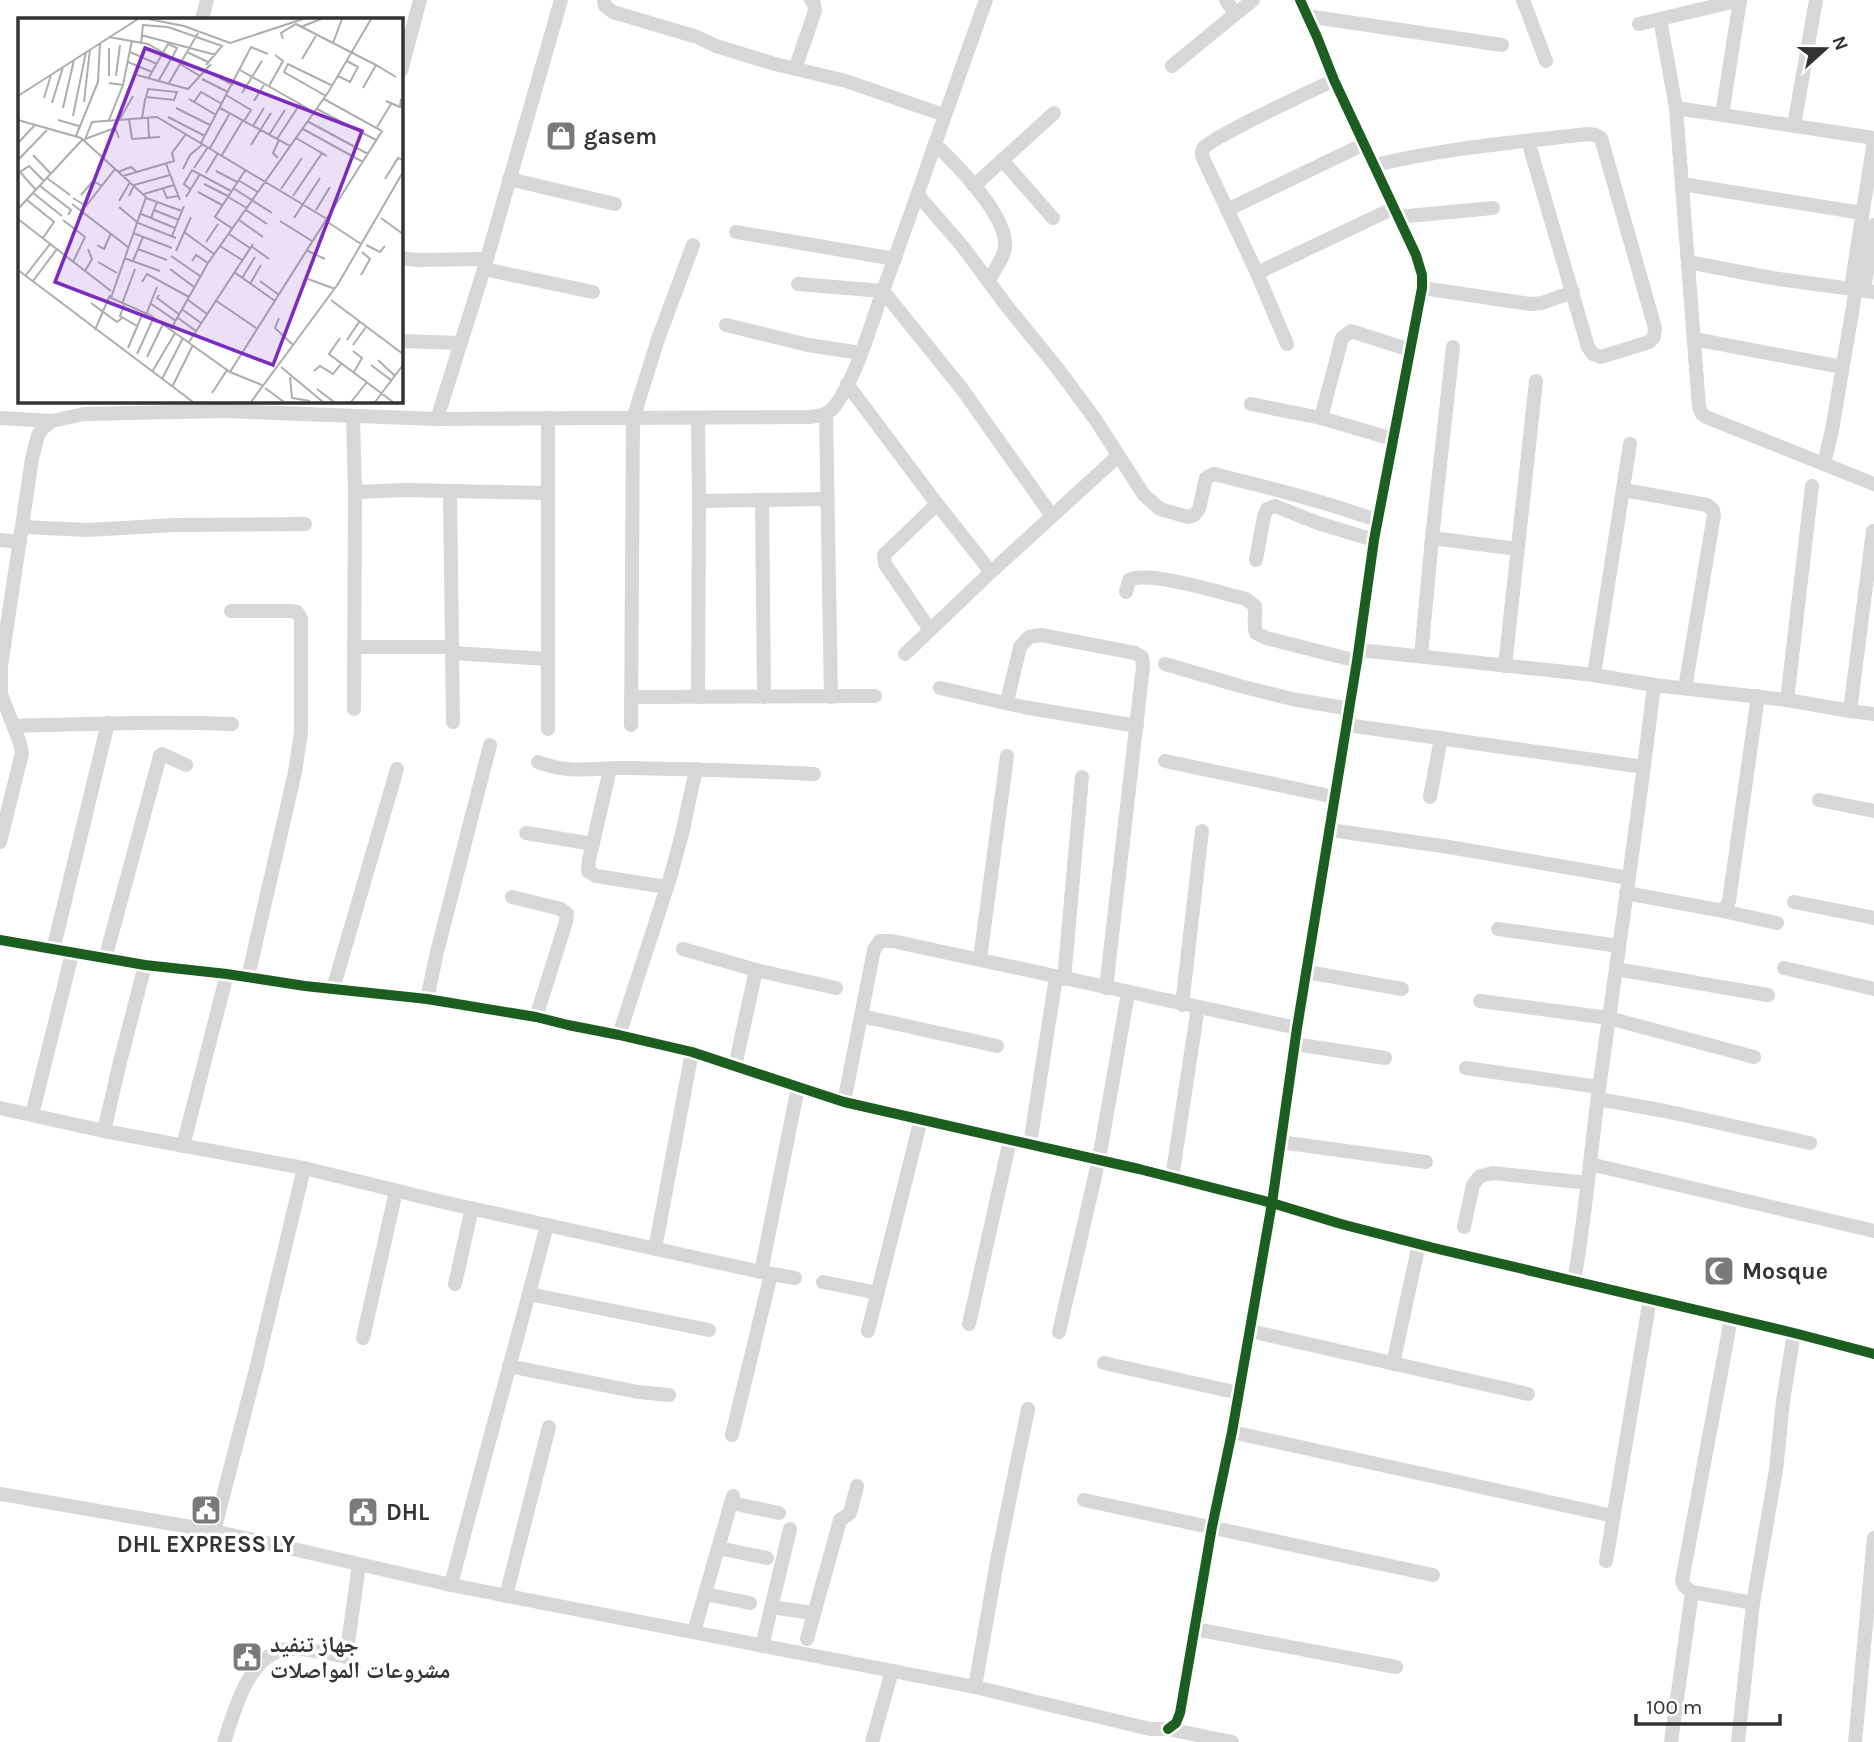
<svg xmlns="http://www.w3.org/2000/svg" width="1874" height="1742" viewBox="0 0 1874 1742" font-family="Karla,'Noto Naskh Arabic',sans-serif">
<rect width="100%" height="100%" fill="#fff"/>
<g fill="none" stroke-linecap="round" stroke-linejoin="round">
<g stroke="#d7d7d7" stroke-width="14">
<path d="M604,0L605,6L613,12L697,37L716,46L775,64L846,81L944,115"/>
<path d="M1523,0L1546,61"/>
<path d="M1307,16L1502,45"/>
<path d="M202,19L207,0"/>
<path d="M1660,19L1676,108L1699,407L1702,414L1706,417L1874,484"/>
<path d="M1228,20L1253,0"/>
<path d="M1639,24L1740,0"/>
<path d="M1172,66L1228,20L1233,14L1232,9L1226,0"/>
<path d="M795,69L815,11L814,3L811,0"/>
<path d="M401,71L420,0"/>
<path d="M1676,108L1874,138"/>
<path d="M1722,115L1740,0"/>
<path d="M1794,126L1816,0"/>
<path d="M935,144C956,164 1008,216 1005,247C1004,258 994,271 988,281"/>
<path d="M1002,160L1053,218"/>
<path d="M1375,165C1445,148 1518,142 1588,134L1596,135L1601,138L1655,328L1654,337L1649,342L1601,357L1593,354L1588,347L1528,141"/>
<path d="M509,179L615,204"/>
<path d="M1682,184L1862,213"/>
<path d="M974,186L1054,113"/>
<path d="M918,195L963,247L1006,305L1058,369L1095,419L1144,495L1160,509L1188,517L1194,515L1199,509L1206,478L1214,474C1269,488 1325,501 1378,521"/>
<path d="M1227,210L1364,144"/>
<path d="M1398,217L1493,208"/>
<path d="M736,232L895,259"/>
<path d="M401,258L417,260L486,259"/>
<path d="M1688,262L1772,278L1874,292"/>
<path d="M484,269L593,292"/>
<path d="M1257,273L1394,208"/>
<path d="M798,284L883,291L962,389L1052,516"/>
<path d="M1422,288L1530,304L1542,303L1573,292"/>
<path d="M1851,288L1874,140"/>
<path d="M1864,290L1874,225"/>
<path d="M726,325L808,345L861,353"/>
<path d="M1694,339L1842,367"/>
<path d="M401,341L460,343"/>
<path d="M1287,344L1257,273L1202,156V152L1204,147L1216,139L1251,120L1334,80"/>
<path d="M847,384L937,504L991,572"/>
<path d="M1251,404L1321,418L1393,439"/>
<path d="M826,414L831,697"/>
<path d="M353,417L355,492L354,709"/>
<path d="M0,418L52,421"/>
<path d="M548,418V729"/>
<path d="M698,418L699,501L827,499"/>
<path d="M1321,418L1342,338L1351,331L1410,350"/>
<path d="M437,419L484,269L561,0"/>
<path d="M1824,464L1832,430L1856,289"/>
<path d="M1624,490L1707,505L1713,510L1714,515L1685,688"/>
<path d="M355,492L406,490L547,493"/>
<path d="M450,492L453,722"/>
<path d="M762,500L764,697"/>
<path d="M23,527L87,530L175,525L305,524"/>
<path d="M1432,538L1517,549"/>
<path d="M0,540L20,542"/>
<path d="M1256,560L1264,516L1267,509L1275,506L1318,523L1374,540"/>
<path d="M1126,592L1129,580C1149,570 1221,593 1246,599L1255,606C1256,615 1253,624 1256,633L1266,638L1357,661"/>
<path d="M231,611H290L297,612L301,619V732L295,772L248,977"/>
<path d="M930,630L885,564L884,555L937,504"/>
<path d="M354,647H452"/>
<path d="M1359,650L1594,675L1654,685L1787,700L1850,711L1874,714"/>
<path d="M452,653L548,659"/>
<path d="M905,654L991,572L1118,456"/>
<path d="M1421,656L1432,538L1453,347"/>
<path d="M1165,664L1240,686L1292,699L1350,709"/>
<path d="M1505,666L1536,381"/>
<path d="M1594,675L1630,444"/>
<path d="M940,688L1023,707L1137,726"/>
<path d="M631,697L875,696"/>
<path d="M698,697L699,501"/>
<path d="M1787,700L1812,486"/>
<path d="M1007,702L1020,647L1029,637L1041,635L1135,653L1142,657L1143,667L1106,988"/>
<path d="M1850,711L1873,531"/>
<path d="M631,725L633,419L658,339L693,245"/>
<path d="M1347,725L1644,767"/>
<path d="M14,726C87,724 159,721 232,724"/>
<path d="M1165,761L1335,797"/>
<path d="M538,762C573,775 594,767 629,768C691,769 752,771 814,774"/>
<path d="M610,769L589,860L588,871L596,876L667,887"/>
<path d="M1430,797L1441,738"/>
<path d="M1819,800L1874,811"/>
<path d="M1330,830L1449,847L1629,878"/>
<path d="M526,833L593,844"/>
<path d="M0,842L22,753L20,743L1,694V666L32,459L38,435L43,428L52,421L84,414L224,411L437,419L811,417C821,415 829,414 835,406C858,374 870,326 884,288C919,192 951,96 986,0"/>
<path d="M1626,893L1718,910L1725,908L1729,901L1758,696"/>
<path d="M512,897L561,909L567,914L566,922L536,1017"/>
<path d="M1794,902L1874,918"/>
<path d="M1718,910L1777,923"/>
<path d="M1498,929L1619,946"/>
<path d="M0,940L145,965L227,974L305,986L427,999L536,1017L568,1025L619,1035L692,1052L844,1102L1139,1169L1272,1203L1341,1224L1434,1248L1794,1333L1874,1354"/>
<path d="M683,949L756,970L836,988"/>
<path d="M53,950L108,723"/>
<path d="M105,959L160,756L162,754L186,765"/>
<path d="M980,959L1007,756"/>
<path d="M1784,968L1874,989"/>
<path d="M1616,969L1768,995"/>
<path d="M1307,972L1402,989"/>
<path d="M1064,979L1082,777"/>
<path d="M333,989L397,769"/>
<path d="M427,999L437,952L490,745"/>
<path d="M1480,1001L1609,1018L1754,1057"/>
<path d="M1182,1005L1202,831"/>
<path d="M861,1016L997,1046"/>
<path d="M619,1035L670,878L682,834L696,769"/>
<path d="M1295,1044L1385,1058"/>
<path d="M735,1066L756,970"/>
<path d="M1466,1068L1599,1087"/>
<path d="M1598,1099L1665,1111L1810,1143"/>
<path d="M844,1102L874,950L880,941H892L1297,1028"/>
<path d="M0,1108L104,1131L304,1168L443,1202L761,1272L795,1278"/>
<path d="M32,1115L72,954"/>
<path d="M104,1131L119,1066L145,965"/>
<path d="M1280,1142L1426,1162"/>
<path d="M1030,1144L1056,977"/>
<path d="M183,1146L227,974"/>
<path d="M1590,1164L1874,1231"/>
<path d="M1172,1178L1198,1007"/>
<path d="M1464,1227L1473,1185L1480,1176L1493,1173L1588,1183"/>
<path d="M655,1249L692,1052"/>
<path d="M761,1272L798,1087"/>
<path d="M1574,1281C1585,1219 1590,1158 1598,1096C1617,959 1638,822 1654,685"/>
<path d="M823,1282L878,1293"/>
<path d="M455,1284L472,1208"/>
<path d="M529,1294L709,1330"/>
<path d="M1731,1319L1682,1581L1684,1586L1692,1592L1753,1603"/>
<path d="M969,1324L1010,1140"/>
<path d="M868,1331L921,1119"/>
<path d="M1250,1331L1528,1394"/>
<path d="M1059,1332L1099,1159L1128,993"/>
<path d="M363,1338L396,1191"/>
<path d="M1104,1363L1239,1393"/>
<path d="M1393,1364L1419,1244"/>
<path d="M509,1366L638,1392L669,1395"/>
<path d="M1232,1432L1613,1516"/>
<path d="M732,1435L771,1274"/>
<path d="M0,1494L214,1531L451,1585L975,1687L1150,1729H1168L1232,1742"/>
<path d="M1084,1500L1433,1575"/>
<path d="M731,1503L779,1513"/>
<path d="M214,1531L256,1369L304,1168"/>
<path d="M718,1548L767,1558"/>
<path d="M1606,1561L1650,1299"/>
<path d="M451,1585C482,1464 516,1345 547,1225"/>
<path d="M705,1594L750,1603"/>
<path d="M506,1596L549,1427"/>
<path d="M771,1607L813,1613"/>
<path d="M1195,1629L1396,1667"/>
<path d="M694,1632L733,1496"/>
<path d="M807,1639L839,1524L840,1520L850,1513L857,1486"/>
<path d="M762,1646L790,1529"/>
<path d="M346,1657L359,1565"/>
<path d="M975,1687L998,1556L1028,1409"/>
<path d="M1168,1729L1176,1723L1180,1713L1212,1527L1232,1432L1272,1203L1297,1028L1357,661L1374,540L1422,288V275L1416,255L1334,80L1317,37L1300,0"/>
<path d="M224,1742C235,1710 248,1653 289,1649C304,1647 332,1655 348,1657"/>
<path d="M872,1742L892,1671"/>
<path d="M1671,1742L1692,1592"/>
<path d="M1738,1742L1753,1603L1776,1470L1783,1401L1794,1333"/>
<path d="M1855,1742L1874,1538"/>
</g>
<g stroke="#fff" stroke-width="15">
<g id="cycleway">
<path d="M0,940L145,965L227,974L305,986L427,999L536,1017L568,1025L619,1035L692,1052L844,1102L1139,1169L1272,1203L1341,1224L1434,1248L1794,1333L1874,1354"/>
<path d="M1168,1729L1176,1723L1180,1713L1212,1527L1232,1432L1272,1203L1297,1028L1357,661L1374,540L1422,288V275L1416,255L1334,80L1317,37L1300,0"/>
</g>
</g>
<use href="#cycleway" stroke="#1b5e20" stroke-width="10"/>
</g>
<defs>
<g id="shop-square" transform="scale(1.575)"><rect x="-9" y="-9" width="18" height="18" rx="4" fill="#7a7a7a" stroke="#fff"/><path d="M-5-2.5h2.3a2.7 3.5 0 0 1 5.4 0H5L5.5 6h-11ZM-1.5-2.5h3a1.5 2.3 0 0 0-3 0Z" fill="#fff"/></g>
<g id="mosque-square" transform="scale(1.575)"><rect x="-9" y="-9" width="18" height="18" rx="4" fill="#7a7a7a" stroke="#fff"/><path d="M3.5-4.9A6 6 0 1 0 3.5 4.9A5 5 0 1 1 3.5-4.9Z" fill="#fff"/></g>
<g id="civic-square" transform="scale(1.575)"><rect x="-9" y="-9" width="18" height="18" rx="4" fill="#7a7a7a" stroke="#fff"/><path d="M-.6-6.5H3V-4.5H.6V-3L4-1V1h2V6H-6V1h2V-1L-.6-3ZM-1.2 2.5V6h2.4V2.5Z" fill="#fff"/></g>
</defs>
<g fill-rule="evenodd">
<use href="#shop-square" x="561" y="136"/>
<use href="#mosque-square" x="1719" y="1271"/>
<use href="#civic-square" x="206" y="1510"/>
<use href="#civic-square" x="363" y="1512"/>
<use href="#civic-square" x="247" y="1657"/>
</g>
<g text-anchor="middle" stroke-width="7" stroke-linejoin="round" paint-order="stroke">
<g font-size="23" font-weight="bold" fill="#333" stroke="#fff" text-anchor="start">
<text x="584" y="144">gasem</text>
<text x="1742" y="1279">Mosque</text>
<text x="386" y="1520">DHL</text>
<text x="206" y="1552" text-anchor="middle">DHL EXPRESS LY</text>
<text x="270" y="1652">جهاز تنفيد<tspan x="270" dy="26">مشروعات المواصلات</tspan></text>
</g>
</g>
<g transform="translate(18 18)">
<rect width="385" height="385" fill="#fff"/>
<path fill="none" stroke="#adadad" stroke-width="2" d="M130,1L166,8L212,25L285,1M283,9L303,1M123,17L198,37M91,19L130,26L163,45M265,21L263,15L278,6L358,47L345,70M315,25L324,1M123,26L125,7L150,9L204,28L188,47M112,34L139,46M169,34L190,44M284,41L299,16M110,44L134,54M162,46L182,58M358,47L378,59M222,52L296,94M193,55L215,67M119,57L170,71L193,46M91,58V30M98,58L102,27M320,58L332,64L340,49L329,43M131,59L150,26L159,30L154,40M184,61L210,74M141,62L153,41M151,65L180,15M105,67L114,22M251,68L265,43L257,37M224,75L244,43M208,77L233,92L226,103M0,78L120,1M308,78L266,54L270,46L315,68M26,80L33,57M171,81L198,97M236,83L247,65M368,83L382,89L383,81M66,84L72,31M176,84L183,74L204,86M34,85L45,49M45,90L56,42M158,90L192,107M202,90L272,128M299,91L358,122M55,98L68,34M130,99L131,120M150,99L187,118M124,100L127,82L128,79L130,72V71L159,74L156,82L128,79M102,101L115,78M111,101L114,121L142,119M0,102L63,120L128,179L93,280L132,297L212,354L244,367M40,102L61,108M91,102L105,67L91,65M289,103L350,136M235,108L246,90M359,109L373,86M285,111L345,144M251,117L267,92M58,118L80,64L82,25M278,120L309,138M67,121L97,110L101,120M259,121L282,86M66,124L74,104L139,99L309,201M0,125L16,108M183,125L233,29L250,36M233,127L253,95M192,130L212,95M15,137L33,156M204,137L225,102M260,140L255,135L261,122M0,142L29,112M148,146L162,182M176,150L190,129M165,151L172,137L185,126M198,153L219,164M100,154L113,149L119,154M188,155L200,135M105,158L156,143L154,135L168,116M29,160L52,177M367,161L380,140L385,142M220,162L240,174M186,166L210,178M22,168L53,192L50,197M215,170L254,195M145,171L149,180L160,178M263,171L284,140M18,172L2,154L11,148L26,163M173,172L166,166L174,152L213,173M180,174L204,187M15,175L44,198M126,176L156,167M63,177L75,163L84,168M111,178L116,167L152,157M275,178L304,135M168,179L182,156M210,179L229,190M55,180L68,188L97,151M128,180L164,193M9,182L36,204L25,220M101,183L112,164M54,186L110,229M101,189L120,205L158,220M0,191L64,122M136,192L161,202M228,192L249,206M298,192L312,169M123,196L133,200L139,184M133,200L157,210M276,200L302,160M363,200L385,216M0,201L93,273M45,202L67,219L55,244M221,202L245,219M262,203L294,223M308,203L343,226M215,211L197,199L228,151M166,214L196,236M115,215L154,230M211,216L232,230M154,218L166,188M188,224L200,206M79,227L86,231L93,215M348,227L362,234L367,228M202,228L224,242M233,228L251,241M120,231L149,242M288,232L307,241M158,233L173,199M153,238L182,258M106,240L142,253M115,243L125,219M174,243L178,237L190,245M80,244L99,255M152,251L176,269M0,252L175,384M67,253L74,241L70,231M216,254L257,283M8,257L32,226M343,257L352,241L344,234M224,260L237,239M290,261L317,271M15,263L39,231M242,263L261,277M124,264L129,256L171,279M232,266L243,247M141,277L139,280L162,297M170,282L189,296M197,282L238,310M313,282L385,336M73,285L99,304L104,300M132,285L158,303M104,286L117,251M106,287L102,298L119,308M165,292L183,305M128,297L139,269M160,300L178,313M261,300L257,310L275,327M153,311L190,245L311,73L353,1M77,312L92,277M322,320L311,336L375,384M329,322L341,304M171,324L235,226M335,327L348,309M110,330L124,297M335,333L344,340L336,354M119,336L136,299M129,339L145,306M360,342L377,358M353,347L373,362M263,349L305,384M296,353L302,348L315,356L323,346M134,354L157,315M212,354L364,113L306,81M272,359L274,380L292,383M144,361L165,320M154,369L175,327M247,370L266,384M299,371L316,384M194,375L209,352M233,384L320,266L385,154M333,384L349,364M357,384L385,347"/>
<path fill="#7b2cbf" fill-opacity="0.15" stroke="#7b2cbf" stroke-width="3.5" d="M127,30L344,113L255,347L37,264Z"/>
<rect width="385" height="385" fill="none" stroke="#333" stroke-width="3.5"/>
</g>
<g transform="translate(1825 49) rotate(69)" stroke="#ffffff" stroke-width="5" paint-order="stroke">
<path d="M0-5L12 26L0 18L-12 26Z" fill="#333333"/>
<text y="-10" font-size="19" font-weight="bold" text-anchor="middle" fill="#333333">N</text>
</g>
<path d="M1636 1714v10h144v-10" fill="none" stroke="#333333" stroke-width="3.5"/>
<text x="1646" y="1714" font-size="21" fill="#333333" stroke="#ffffff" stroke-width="5" paint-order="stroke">100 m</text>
</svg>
